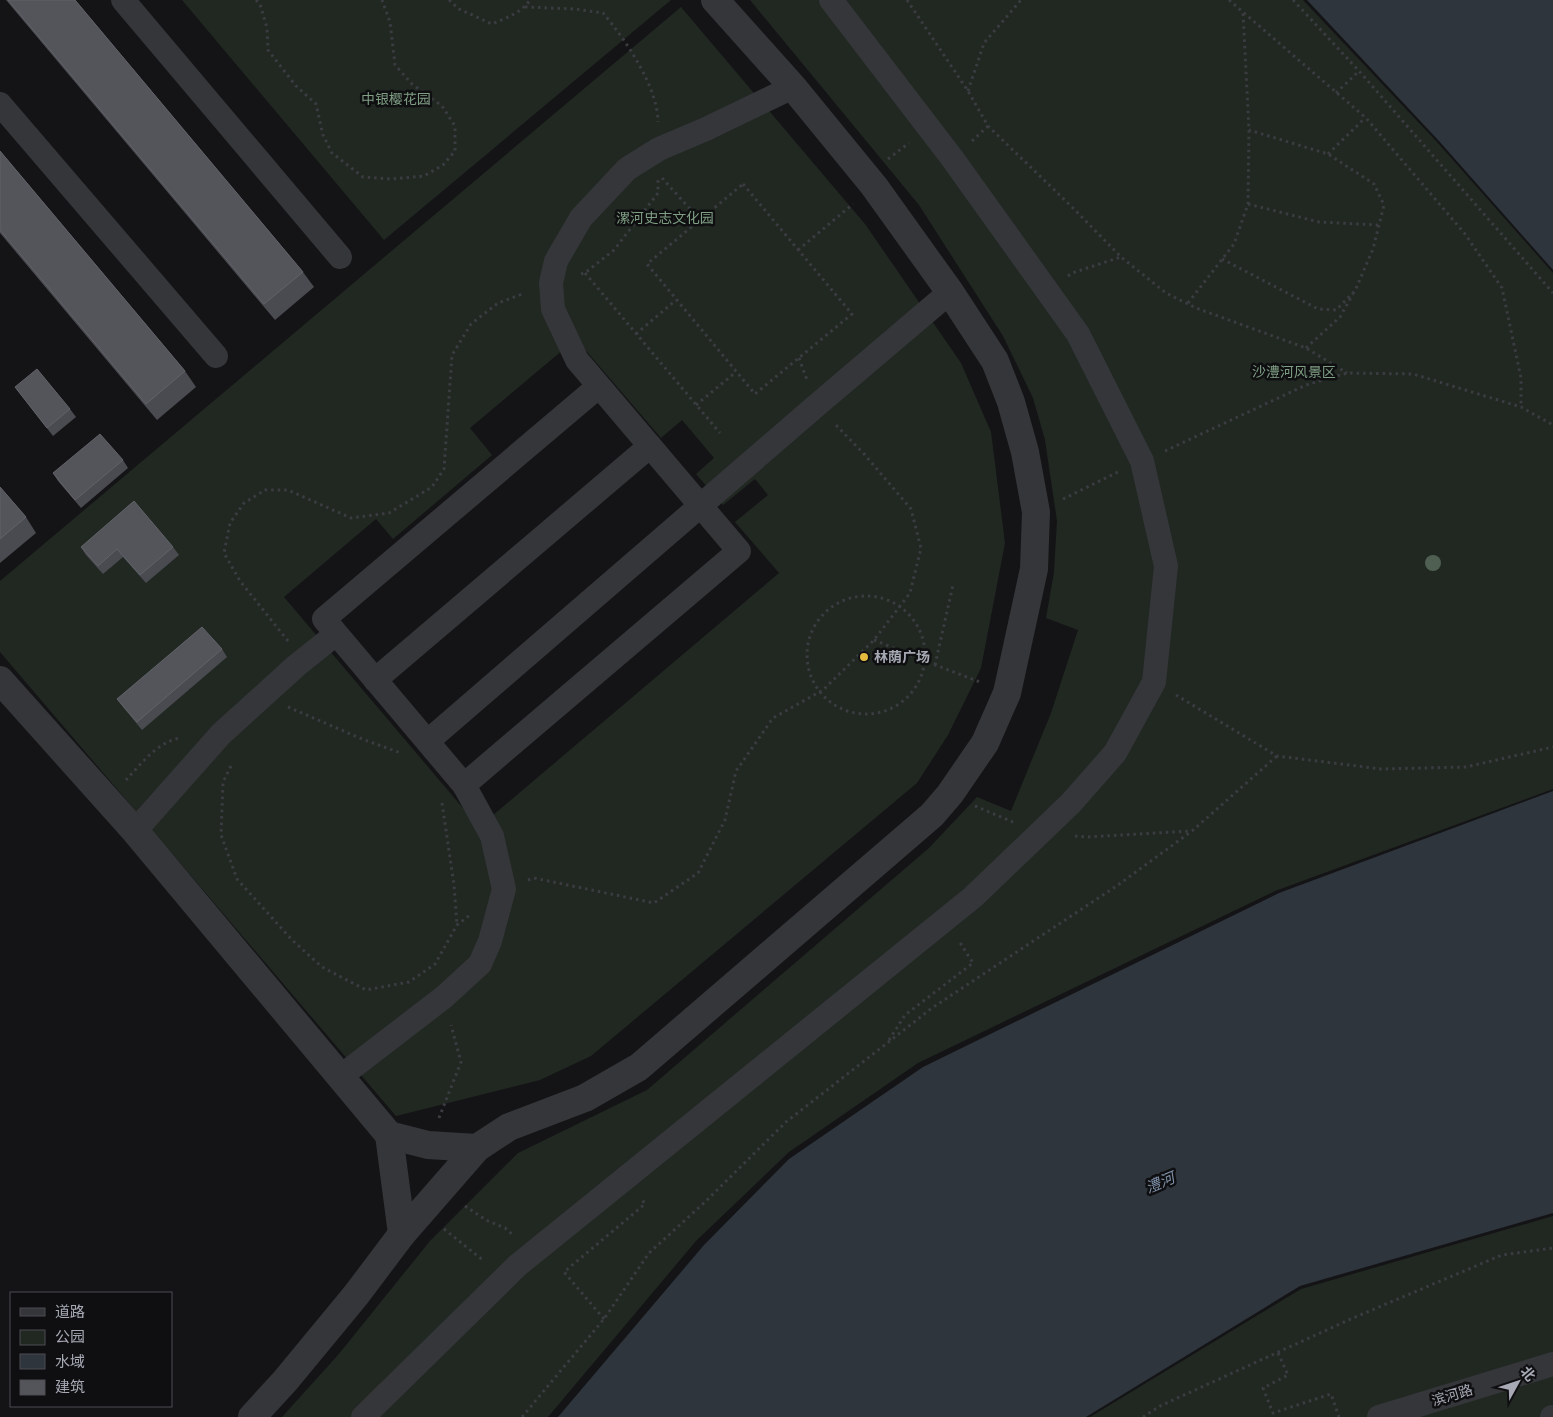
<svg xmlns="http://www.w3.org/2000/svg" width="1553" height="1417" viewBox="0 0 1553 1417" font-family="Jost,'Noto Sans SC',sans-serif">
<rect width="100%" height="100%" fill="#141416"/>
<g fill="#212822" fill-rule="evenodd">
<path d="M182,0H671L384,240Z"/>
<path d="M750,0H1303L1437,142L1553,273V789L1275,891L918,1063L789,1152L696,1241L548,1417H282L338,1355L430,1241L518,1153L647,1090L929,848L977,797L1011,811L1051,713L1078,630L1046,618L1054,572L1057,521L1045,440L1033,398L1003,336L919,205Z"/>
<path d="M681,7L865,224L961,363L991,432L1005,543L981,668L948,735L917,783L591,1056L540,1080L396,1116L0,652V581ZM576,339L661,438L682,420L714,458L696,474L723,505L755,479L768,495L735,522L779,573L479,827L284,597L376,519L393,539L492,455L470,428Z"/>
<path d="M1553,1216V1417H1090L1301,1289Z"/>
</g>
<g fill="#2e353d">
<path d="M1307,0H1553V270L1439,141Z"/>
<path d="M1553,791V1213L1300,1286L1086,1417H558L704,1245L789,1159L923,1067L1279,893Z"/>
</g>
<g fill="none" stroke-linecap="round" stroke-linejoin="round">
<g stroke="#3b3c41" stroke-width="3" stroke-dasharray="2.5 4" stroke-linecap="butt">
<path d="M256,0L260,4L267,28L268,50L296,86L316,104L323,135L332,153L363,177L392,179L424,176L443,165L455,151V126L442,106L412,84L395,65L390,22L382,0"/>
<path d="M449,0L459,9L492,24C506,18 521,13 530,0"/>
<path d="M907,0L968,91L988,126L1073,208L1121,257L1166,293L1196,308L1306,348L1347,373"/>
<path d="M1229,0L1366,118L1465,234L1502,288L1521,378V407"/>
<path d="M1293,0L1359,71L1553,293"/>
<path d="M525,7L575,9L603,13C625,39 658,87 658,122"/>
<path d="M968,91L984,43L1021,0"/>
<path d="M1336,93L1359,71"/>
<path d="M972,141L988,126"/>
<path d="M1328,154L1365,118"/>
<path d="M888,159L909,143"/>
<path d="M662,178L700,220"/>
<path d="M743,184L852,314L755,394L647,264Z"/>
<path d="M1248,204L1319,222L1378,225"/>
<path d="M798,250L853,204"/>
<path d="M1222,259L1318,309L1336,310L1355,291L1373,249L1384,205L1374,184L1328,154L1249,130"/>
<path d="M585,273L720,433"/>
<path d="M581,274L585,273L614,250L658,193V180"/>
<path d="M1068,276L1072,273L1121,257"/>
<path d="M1188,303L1234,244L1248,204L1249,130L1243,13"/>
<path d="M636,334L676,300"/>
<path d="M1306,348L1340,317L1353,294"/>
<path d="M799,358L807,380"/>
<path d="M696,405L736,372"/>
<path d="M1165,451L1306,385L1347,373L1413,374L1521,407L1553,425"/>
<path d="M1063,499L1118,472"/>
<circle cx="866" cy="655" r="59"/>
<path d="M874,640L925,661L980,682"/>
<path d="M288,641L240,581L224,553L230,523L244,503L265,490H288L351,518L389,513L432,487L444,469L452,355L471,324L498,303L525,293"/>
<path d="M935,665L953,585"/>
<path d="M1176,695L1277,756L1381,769L1466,767L1553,747"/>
<path d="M288,707L362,739L401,753"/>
<path d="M231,766L223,782L221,835L237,879L292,940L322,967L366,990L409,982L435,964L457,925L470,915"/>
<path d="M126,780C141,764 158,741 181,738"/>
<path d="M442,803L454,885L457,925"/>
<path d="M975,806L1013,822"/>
<path d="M1075,836L1086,837L1191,831"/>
<path d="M528,880L534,878L654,903L698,873L725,820L736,771L773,718L823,690L874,640L910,593L921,548L911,509L865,455L834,423"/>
<path d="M889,1040L905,1015L973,963L959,941"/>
<path d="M439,1118L461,1062L451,1025"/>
<path d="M465,1206L486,1220L505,1228L513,1235"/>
<path d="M444,1229L484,1261"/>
<path d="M604,1319L564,1272L645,1204L641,1198"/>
<path d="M1278,1353L1288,1375L1263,1388L1273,1413L1331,1394L1339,1417"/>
<path d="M522,1417L604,1319L649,1253L705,1202L786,1122L932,1008L1118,885L1192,831L1277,756"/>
<path d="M1143,1417L1160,1406L1353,1318L1502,1255L1553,1248"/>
</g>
<g stroke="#35363a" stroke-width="24">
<path d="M123,0L340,257"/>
<path d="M0,104L216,356"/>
<path d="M599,386L324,619L464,785L739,551L577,360L553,309L551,283L556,261L581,218L627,169L659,149L706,129L793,87"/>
<path d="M375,680L650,446"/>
<path d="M428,741L817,405L950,292"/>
<path d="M135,831L221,734L296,666L336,634"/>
<path d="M340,1077L444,997L480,964L490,941L504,889L492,836L464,785"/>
<path d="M363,1417L518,1265L973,897L1071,803L1115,753L1154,682L1166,566L1142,461L1078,334L952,158L831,0"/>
<path d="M1379,1417L1553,1364"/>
<path d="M1552,1417H1553"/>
</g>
<g stroke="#35363a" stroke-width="28">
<path d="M0,680L135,831L389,1135L428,1145L477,1148"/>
<path d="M389,1135L402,1234"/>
<path d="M252,1417L285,1381L356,1295L402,1234L477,1148L509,1127L585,1098L639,1067L932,815L950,794L985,743L1007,693L1034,569L1036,512L1025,452L1011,402L995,361L950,292L874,186L793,87L715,0"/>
</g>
</g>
<circle fill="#4f6052" cx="1433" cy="563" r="8"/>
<g fill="#4a4b51">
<path d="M6,0H75L303,272L314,287L275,320Z"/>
<path d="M0,151L185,371L196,387L157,420L0,233Z"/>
<path d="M15,387L70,409L76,417L53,436Z"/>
<path d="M123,460L128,468L81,508L58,481L53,473Z"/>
<path d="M0,487L26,517L36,533L0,563Z"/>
<path d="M81,547H173L179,555L146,583L123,557L103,574L86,555Z"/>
<path d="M222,649L227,657L142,730L123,707L117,699Z"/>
</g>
<g fill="#54555b" stroke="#616369">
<path d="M8,0H75L303,272L264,304Z"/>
<path d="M0,151L185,371L146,404L0,230Z"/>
<path d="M37,369L70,409L47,428L15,387Z"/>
<path d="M100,434L123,460L75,500L53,473Z"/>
<path d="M0,487L26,517L0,539Z"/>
<path d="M134,501L173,547L140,575L117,549L98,566L81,547Z"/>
<path d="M202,627L222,649L137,722L117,699Z"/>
</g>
<circle fill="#e4bb3e" stroke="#0f0f11" stroke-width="2" cx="864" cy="657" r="5"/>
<g text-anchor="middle" stroke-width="5" stroke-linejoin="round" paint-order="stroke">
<g font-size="14" fill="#7f9e84" stroke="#0f0f11">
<text x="396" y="104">中银樱花园</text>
<text x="665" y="223">漯河史志文化园</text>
<text x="1294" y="377">沙澧河风景区</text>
</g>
<g font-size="14" font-weight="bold" fill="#a7aab5" stroke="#0f0f11" text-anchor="start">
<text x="874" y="662">林荫广场</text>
</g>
<g font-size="14" fill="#a7aab5" stroke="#0f0f11">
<text transform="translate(1452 1395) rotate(-17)" y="5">滨河路</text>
</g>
<g font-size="15" font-style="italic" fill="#8094ad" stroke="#0f0f11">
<text transform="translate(1160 1183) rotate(-23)" y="5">澧河</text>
</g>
</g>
<rect x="10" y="1292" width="162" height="115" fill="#0f0f11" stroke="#4c4d53"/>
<rect x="20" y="1308" width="25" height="8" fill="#35363a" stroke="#4c4d53"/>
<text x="55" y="1317" font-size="15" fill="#a7aab5">道路</text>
<rect x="20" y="1330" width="25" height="15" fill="#212822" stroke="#4c4d53"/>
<text x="55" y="1342" font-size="15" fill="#a7aab5">公园</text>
<rect x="20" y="1354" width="25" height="15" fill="#2e353d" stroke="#4c4d53"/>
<text x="55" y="1367" font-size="15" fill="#a7aab5">水域</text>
<rect x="20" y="1380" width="25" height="15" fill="#54555b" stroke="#4c4d53"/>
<text x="55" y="1392" font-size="15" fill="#a7aab5">建筑</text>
<g transform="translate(1518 1382) rotate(50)" stroke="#0f0f11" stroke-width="4" paint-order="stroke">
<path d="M0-4L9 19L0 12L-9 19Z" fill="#a7aab5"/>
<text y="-8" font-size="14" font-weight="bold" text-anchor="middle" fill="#a7aab5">北</text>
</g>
</svg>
